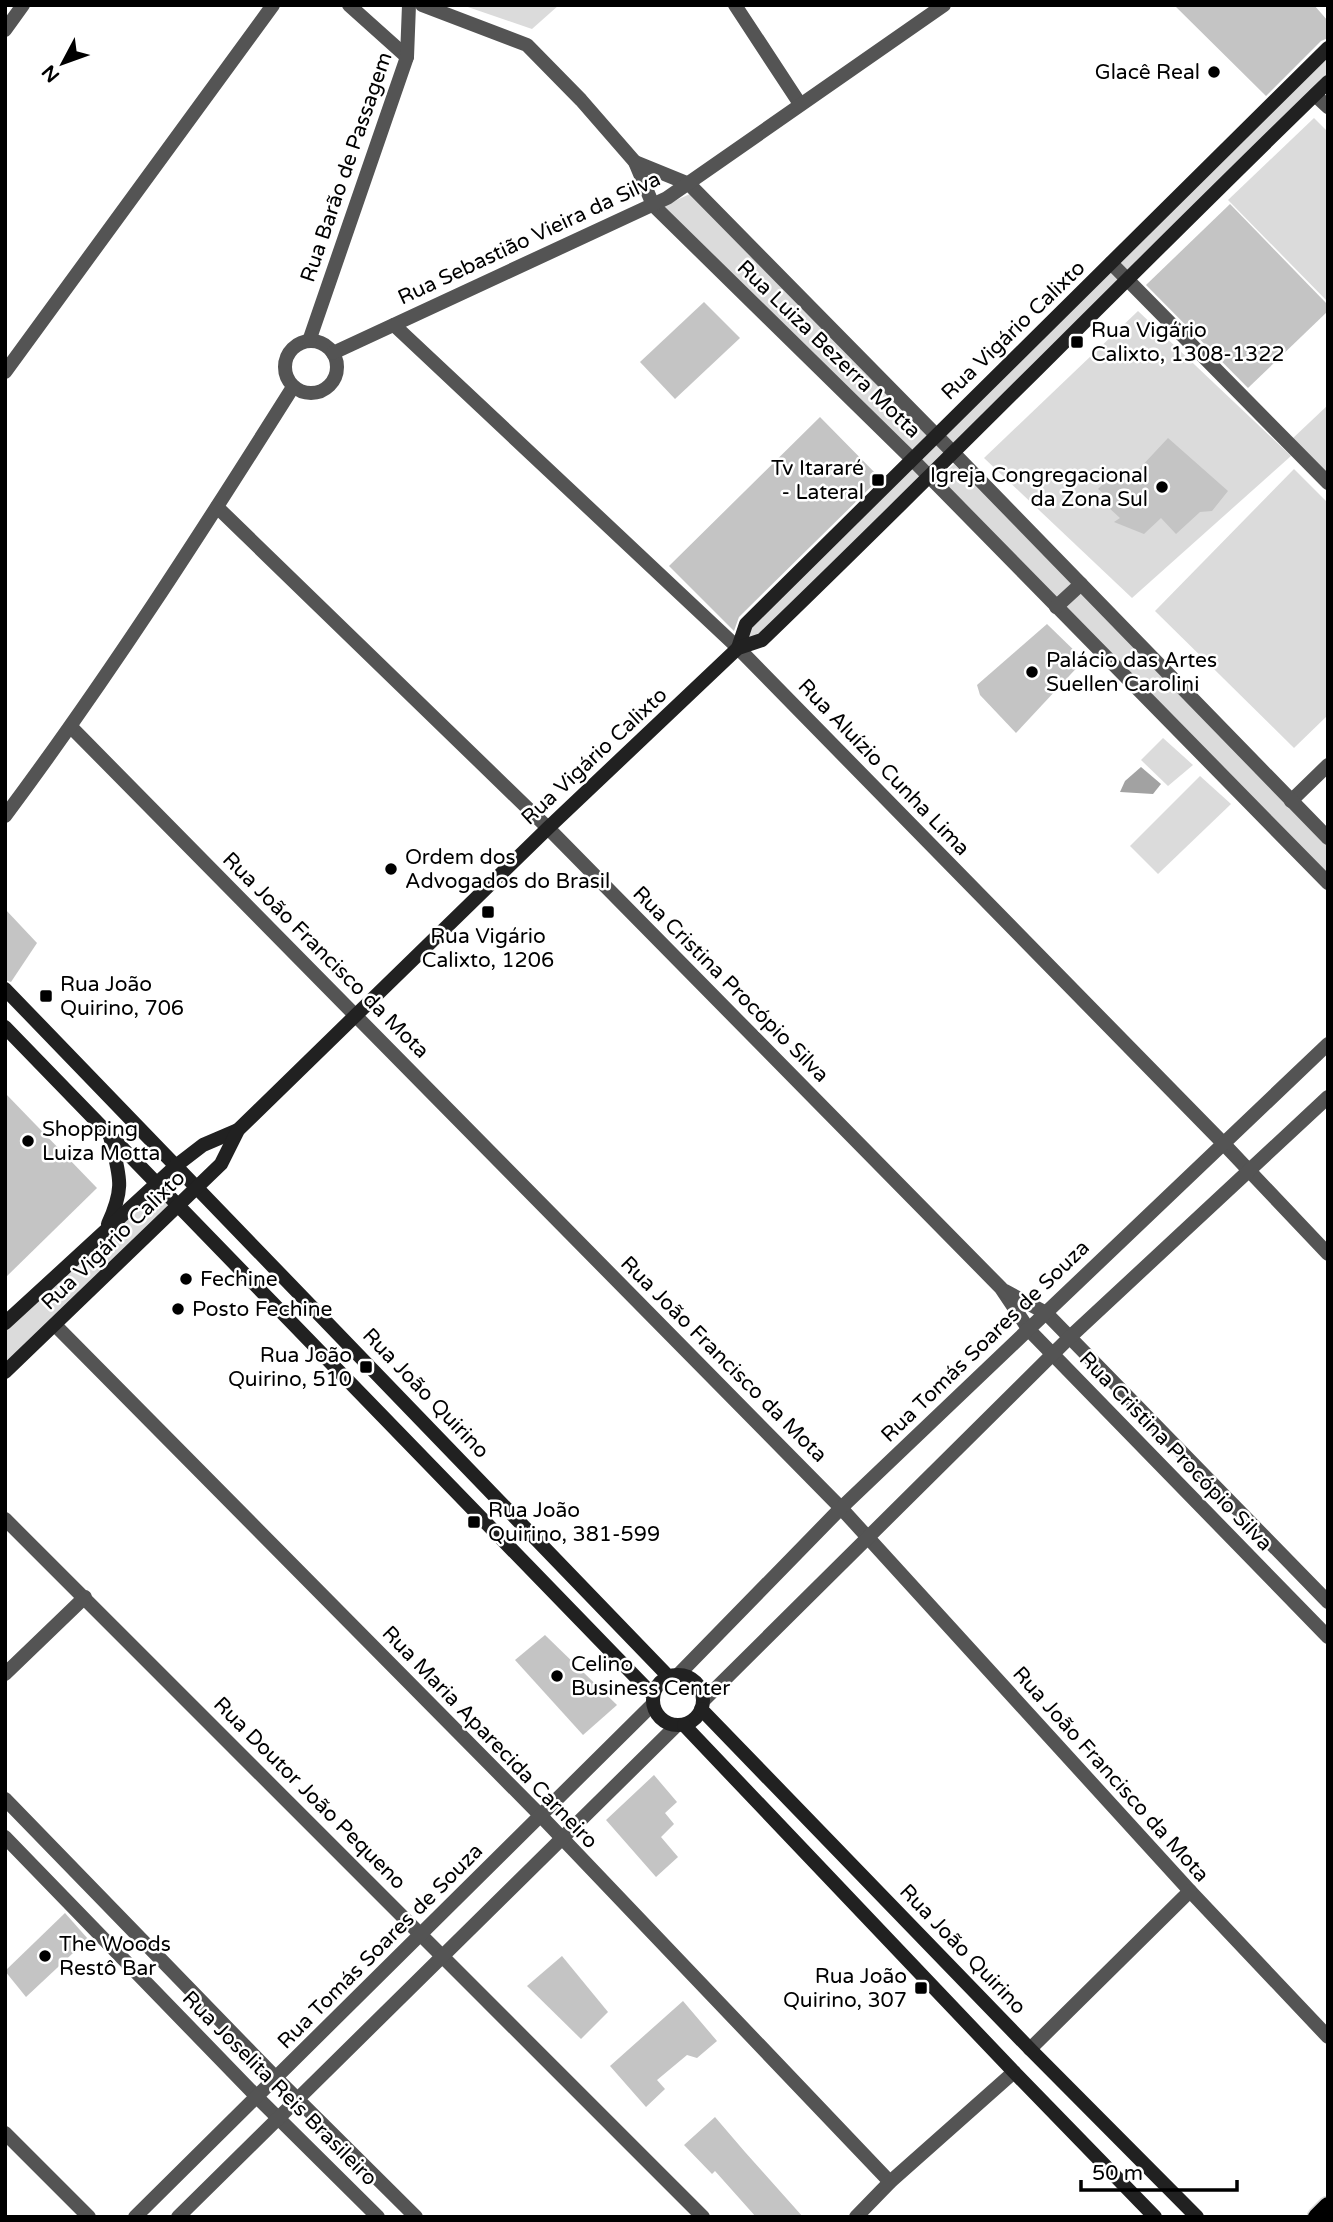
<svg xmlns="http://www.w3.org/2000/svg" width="1333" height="2222" viewBox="0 0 1333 2222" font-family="'Varela Round',sans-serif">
<rect width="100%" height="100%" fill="#fff"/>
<g fill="#dbdbdb">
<path d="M462,5H559L532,29Z"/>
<path d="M1328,56V82L1128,275L1115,262Z"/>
<path d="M1314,118L1328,132V302L1228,200Z"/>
<path d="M690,194L928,436L911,451L661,207Z"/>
<path d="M1111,267L1123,280L929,473L916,460Z"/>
<path d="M1138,311L1291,456L1132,598L984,458Z"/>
<path d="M1328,405V474L1292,439Z"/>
<path d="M912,464L927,479L748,645L739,635Z"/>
<path d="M954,464L1328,844V877L938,479Z"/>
<path d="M1294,469L1328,503V715L1294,748L1155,611Z"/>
<path d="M1163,738L1193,765L1168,786L1141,760Z"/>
<path d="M1200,776L1231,804L1158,874L1130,846Z"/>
<path d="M156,1188L174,1207L5,1368V1332L99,1245Z"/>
</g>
<path fill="#a2a2a2" d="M1141,767L1161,784L1153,794L1120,792L1125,781Z"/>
<g fill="#c4c4c4">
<path d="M1174,5H1314L1328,21V38L1321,41L1266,96Z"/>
<path d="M1230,204L1328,305V311L1248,388L1146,285Z"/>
<path d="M704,302L740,338L675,399L640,362Z"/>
<path d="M820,417L880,478L739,617L734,631L669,566Z"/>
<path d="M1168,438L1228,491L1212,511L1200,512L1176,534L1161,518L1144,534L1114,522L1120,518L1107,506L1112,500L1098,489L1115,472L1125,484Z"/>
<path d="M1047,624L1084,660L1016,733L980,695L977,685Z"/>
<path d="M5,909L37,943L11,982L5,980Z"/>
<path d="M5,1093L97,1188L5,1278Z"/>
<path d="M545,1635L617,1705L583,1735L515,1660Z"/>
<path d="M654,1775L677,1802L665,1813L674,1824L661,1837L678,1857L656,1877L606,1820Z"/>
<path d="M65,1913L88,1939L26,1997L5,1971Z"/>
<path d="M562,1956L608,2012L581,2039L527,1986Z"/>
<path d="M683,2001L717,2041L697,2058L687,2055L657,2080L665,2089L646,2107L610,2066Z"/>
<path d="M715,2117L745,2152L803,2217H756L715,2171L712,2174L684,2145Z"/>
</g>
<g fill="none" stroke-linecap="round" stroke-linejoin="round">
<g stroke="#dbdbdb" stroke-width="21">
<path id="primary" d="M1317,2217L1328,2206"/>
</g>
<g stroke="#545454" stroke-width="14">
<path d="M349,5L407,57"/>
<path d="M422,5L527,45L581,100L635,162L653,205L912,459"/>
<path d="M735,5L800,104"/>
<path d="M5,30L23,5"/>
<path d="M1315,95L1328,107"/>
<path d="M635,162L689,184L936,435"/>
<path d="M1111,263L1328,483"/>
<path d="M394,325L738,648L1222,1142L1328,1254"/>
<circle cx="311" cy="367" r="26"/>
<path d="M309,341L407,57L409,5"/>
<path d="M333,353L667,198L944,5"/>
<path d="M5,372L273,5"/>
<path d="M217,507L548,828L1001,1288L1029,1330L1328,1637"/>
<path d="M71,727L841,1508L1190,1891L1328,2037"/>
<path d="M1291,801L1328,765"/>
<path d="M5,816C108,678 201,533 293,387"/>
<path d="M1005,1291L1046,1313L1328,1602"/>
<path d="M55,1325L541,1816L890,2182"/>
<path d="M5,1519L703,2217"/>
<path d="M5,1674L85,1597"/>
<path d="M5,1799L276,2078L416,2217"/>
<path d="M5,1837L257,2097L378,2217"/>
<path d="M1030,2049L1190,1891"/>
<path d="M5,2133L89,2217"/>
<path d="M856,2217L890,2182L1014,2072"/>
</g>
<g stroke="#545454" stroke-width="14">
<path d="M936,435L1328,838"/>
<path d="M912,459L1328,883"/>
<path d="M1056,607L1081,584"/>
<path d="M678,1675L841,1508L1328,1044"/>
<path d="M703,1701L1070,1337L1328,1097"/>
<path d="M135,2217L653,1704"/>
<path d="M178,2217L677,1725"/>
</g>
<g stroke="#212121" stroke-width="14">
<path d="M738,648L746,624L1328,48"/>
<path d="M5,989L669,1677"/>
<path d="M5,1027L653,1695"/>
<path d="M108,1224C126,1185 119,1176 110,1136"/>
<path d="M5,1323L177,1165L203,1145L238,1130"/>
<path d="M5,1372L221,1164L238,1130L548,828L738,648L762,640C953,456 1137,267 1328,82"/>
<circle cx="678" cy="1700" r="25"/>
<path d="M701,1709L1030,2049L1197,2217"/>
<path d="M684,1725L1014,2072L1155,2217"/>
</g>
<use href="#primary" stroke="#000" stroke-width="18"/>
</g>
<g fill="#000" stroke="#fff" stroke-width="2.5">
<circle cx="1214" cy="72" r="7"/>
<rect x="1070" y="335" width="14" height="14" rx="3.5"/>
<rect x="871" y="473" width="14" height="14" rx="3.5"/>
<circle cx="1162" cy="487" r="7"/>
<circle cx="1032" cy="672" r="7"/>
<circle cx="391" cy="869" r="7"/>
<rect x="481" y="905" width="14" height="14" rx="3.5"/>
<rect x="39" y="989" width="14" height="14" rx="3.5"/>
<circle cx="28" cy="1141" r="7"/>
<circle cx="186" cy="1279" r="7"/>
<circle cx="178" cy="1309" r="7"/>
<rect x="359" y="1360" width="14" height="14" rx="3.5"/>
<rect x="467" y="1515" width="14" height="14" rx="3.5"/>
<circle cx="557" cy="1676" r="7"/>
<circle cx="45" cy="1956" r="7"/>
<rect x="914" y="1981" width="14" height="14" rx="3.5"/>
</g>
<g text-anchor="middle" stroke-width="5" stroke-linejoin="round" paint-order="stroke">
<g font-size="21" fill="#000" stroke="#fff" text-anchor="start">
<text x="1200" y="79" text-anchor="end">Glacê Real</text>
<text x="1091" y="337">Rua Vigário<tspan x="1091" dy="24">Calixto, 1308-1322</tspan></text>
<text x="864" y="475" text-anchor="end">Tv Itararé<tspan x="864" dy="24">- Lateral</tspan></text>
<text x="1148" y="482" text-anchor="end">Igreja Congregacional<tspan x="1148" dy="24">da Zona Sul</tspan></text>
<text x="1046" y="667">Palácio das Artes<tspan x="1046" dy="24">Suellen Carolini</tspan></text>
<text x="405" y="864">Ordem dos<tspan x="405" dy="24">Advogados do Brasil</tspan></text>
<text x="488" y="943" text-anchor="middle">Rua Vigário<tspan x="488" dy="24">Calixto, 1206</tspan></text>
<text x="60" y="991">Rua João<tspan x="60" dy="24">Quirino, 706</tspan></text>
<text x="42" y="1136">Shopping<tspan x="42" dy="24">Luiza Motta</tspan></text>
<text x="200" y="1286">Fechine</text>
<text x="192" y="1316">Posto Fechine</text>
<text x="352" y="1362" text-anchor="end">Rua João<tspan x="352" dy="24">Quirino, 510</tspan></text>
<text x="488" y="1517">Rua João<tspan x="488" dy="24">Quirino, 381-599</tspan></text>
<text x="571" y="1671">Celino<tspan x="571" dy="24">Business Center</tspan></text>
<text x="59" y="1951">The Woods<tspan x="59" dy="24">Restô Bar</tspan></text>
<text x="907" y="1983" text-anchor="end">Rua João<tspan x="907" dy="24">Quirino, 307</tspan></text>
</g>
<g font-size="21" fill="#000" stroke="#fff">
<text transform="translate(346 167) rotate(-71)" y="7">Rua Barão de Passagem</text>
<text transform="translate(529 238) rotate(-25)" y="7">Rua Sebastião Vieira da Silva</text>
<text transform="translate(1013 330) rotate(-44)" y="7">Rua Vigário Calixto</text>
<text transform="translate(829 349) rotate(44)" y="7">Rua Luiza Bezerra Motta</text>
<text transform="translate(594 756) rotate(-43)" y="7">Rua Vigário Calixto</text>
<text transform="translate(884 767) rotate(46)" y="7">Rua Aluízio Cunha Lima</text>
<text transform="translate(326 955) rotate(45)" y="7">Rua João Francisco da Mota</text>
<text transform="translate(731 984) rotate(45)" y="7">Rua Cristina Procópio Silva</text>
<text transform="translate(113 1240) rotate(-44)" y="7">Rua Vigário Calixto</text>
<text transform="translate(985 1341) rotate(-44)" y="7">Rua Tomás Soares de Souza</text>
<text transform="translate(724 1359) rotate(45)" y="7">Rua João Francisco da Mota</text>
<text transform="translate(426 1393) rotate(46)" y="7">Rua João Quirino</text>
<text transform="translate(1176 1451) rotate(46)" y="7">Rua Cristina Procópio Silva</text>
<text transform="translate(490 1737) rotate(46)" y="7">Rua Maria Aparecida Carneiro</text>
<text transform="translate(1111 1774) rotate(48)" y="7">Rua João Francisco da Mota</text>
<text transform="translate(310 1793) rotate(45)" y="7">Rua Doutor João Pequeno</text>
<text transform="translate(380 1946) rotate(-45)" y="7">Rua Tomás Soares de Souza</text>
<text transform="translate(963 1949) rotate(46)" y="7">Rua João Quirino</text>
<text transform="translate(280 2088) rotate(45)" y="7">Rua Joselita Reis Brasileiro</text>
</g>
</g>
<rect width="1333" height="2222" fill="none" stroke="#000000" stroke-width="14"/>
<g transform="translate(63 63) rotate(229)" stroke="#ffffff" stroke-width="5" paint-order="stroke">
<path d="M0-5L12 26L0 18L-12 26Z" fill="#000000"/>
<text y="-10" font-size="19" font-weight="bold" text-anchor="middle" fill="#000000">N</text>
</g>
<path d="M1081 2180v10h156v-10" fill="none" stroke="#000000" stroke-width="3.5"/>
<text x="1092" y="2180" font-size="21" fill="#000000" stroke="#ffffff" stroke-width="5" paint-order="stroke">50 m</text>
</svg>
